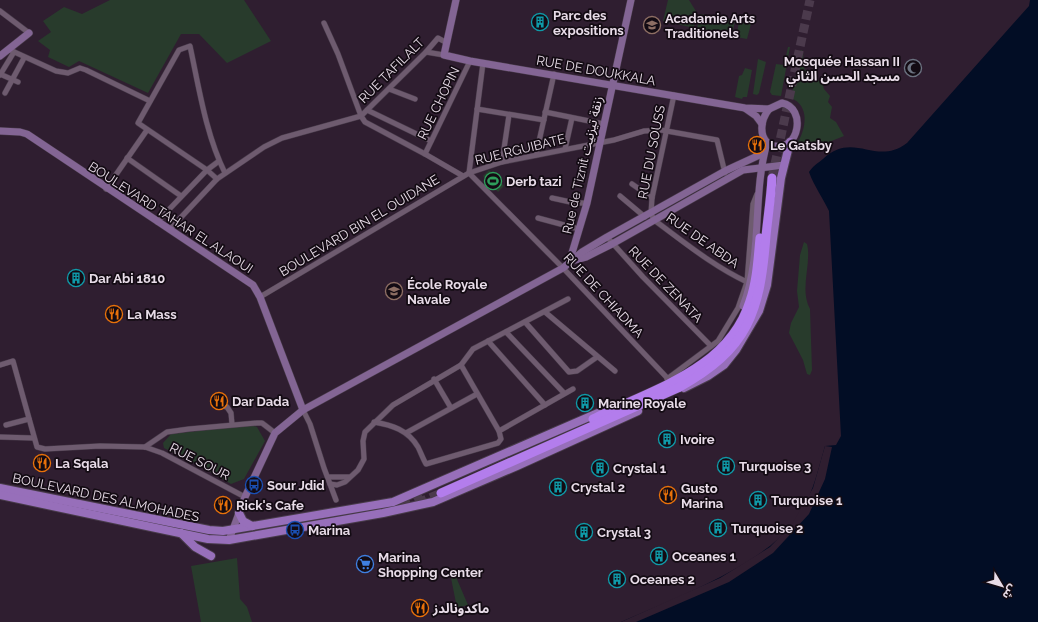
<svg xmlns="http://www.w3.org/2000/svg" width="1038" height="622" viewBox="0 0 1038 622" font-family="Raleway,'Noto Sans Arabic',sans-serif">
<rect width="100%" height="100%" fill="#2f1e30"/>
<g fill="#283b2c">
<path d="M110,0H244L271,41L227,63L199,34H181L148,93L79,61L69,67L48,57L50,50L38,41L51,32L43,21L64,7L82,14Z"/>
<path d="M668,0H689L697,13L694,28L663,21Z"/>
<path d="M700,14L735,20L732,36L697,28Z"/>
<path d="M739,22L751,24L747,39L736,37Z"/>
<path d="M788,47H790L781,96L772,95L770,92L776,64L784,65Z"/>
<path d="M801,50L803,51C804,57 802,64 805,70L813,71L816,79C824,84 822,80 824,89L830,96L828,102L832,107L830,118L836,122L844,136L829,142L820,149L813,142L802,149L798,142C806,128 810,106 791,98Z"/>
<path d="M758,59L766,62L759,93L757,95L753,94Z"/>
<path d="M745,68L752,70L747,97H743L742,99L735,97L739,76L742,75Z"/>
<path d="M489,170L504,186L498,192L483,176Z"/>
<path d="M804,242L807,244C812,264 799,289 810,309L812,370L810,375L807,374L803,360L789,333L791,323L799,307L797,291L800,255Z"/>
<path d="M251,425L257,427L265,441L244,479L231,484L202,467L164,448L163,443L171,434Z"/>
<path d="M237,558L240,599L247,607L252,622H201L191,566Z"/>
<path d="M453,575L456,577L468,605L457,608L451,578Z"/>
</g>
<path fill="#020d25" d="M1030,0H1038V622H621C673,599 756,568 792,525C811,502 817,474 825,446L836,445L841,436L829,211C823,198 814,186 809,172C813,166 818,163 823,159C854,130 875,167 907,143L1029,6Z"/>
<path fill="#2f1e30" d="M825,446L832,447L825,479L809,514L773,553L729,582L636,622H621L720,578L770,547L792,524L813,488Z"/>
<g fill="none" stroke-linecap="round" stroke-linejoin="round">
<g stroke="#4b3a4c" stroke-width="9" stroke-dasharray="9 4.5" stroke-linecap="butt">
<path d="M772,178L810,0"/>
<path d="M418,503L441,493"/>
<path d="M388,506L408,502L423,495"/>
<path d="M170,527L211,533"/>
</g>
<g stroke="#483b4a" stroke-width="6">
<g id="street">
<path d="M0,11L29,33"/>
<path d="M324,23L338,54L361,116L365,122L425,154L463,176"/>
<path d="M10,50L56,71L68,73L80,68L86,70L150,101"/>
<path d="M426,52L444,55"/>
<path d="M0,74L18,82"/>
<path d="M0,75L14,52"/>
<path d="M389,89L415,99"/>
<path d="M5,93L24,58"/>
<path d="M674,95L652,198L651,213L654,220C684,242 713,266 747,282"/>
<path d="M477,109L544,120"/>
<path d="M367,110L431,141"/>
<path d="M545,112L604,124"/>
<path d="M565,149L572,118"/>
<path d="M425,154L470,61"/>
<path d="M536,155L554,74"/>
<path d="M127,158L181,196"/>
<path d="M502,162L509,115"/>
<path d="M469,173L563,268L672,383"/>
<path d="M469,173L483,63"/>
<path d="M217,179L207,170L138,123L179,50L190,46C199,88 206,135 225,173"/>
<path d="M632,184L652,198"/>
<path d="M106,189L147,130"/>
<path d="M620,196L645,217"/>
<path d="M552,198L575,203H587"/>
<path d="M538,218L579,229"/>
<path d="M157,222L207,170L219,161"/>
<path d="M170,229L217,179L264,147L282,138L361,116L426,52L438,38L447,43"/>
<path d="M607,237L643,277L711,346"/>
<path d="M260,297L469,173L502,162L614,140L644,131L661,130L717,140L725,173"/>
<path d="M545,312L615,371"/>
<path d="M525,322L569,372L577,371L597,357"/>
<path d="M506,332L564,393"/>
<path d="M488,341L545,405"/>
<path d="M0,365L13,361L37,447L45,449L100,446L145,447L162,453L245,497"/>
<path d="M434,379L451,408"/>
<path d="M667,379L718,341L738,308L747,282L753,204L757,194"/>
<path d="M220,405L227,407L231,413L232,424"/>
<path d="M303,410L310,424L324,468L336,500"/>
<path d="M374,422C392,425 408,430 418,447C421,453 423,459 426,464L498,443L501,439L499,431L461,365"/>
<path d="M6,425L29,419"/>
<path d="M499,431L573,389"/>
<path d="M406,433L477,394"/>
<path d="M0,437L33,438"/>
<path d="M145,447L167,432L189,429L257,423H262L275,433"/>
<path d="M328,477H349"/>
<path d="M330,484L337,485L345,482L358,470L364,459L363,441L365,432L393,405L461,365L473,349L568,299"/>
</g>
</g>
<g stroke="#483b4a" stroke-width="8">
<g id="secondary">
<path d="M456,0L444,55L470,61L745,108L769,109"/>
<path d="M0,56L29,33"/>
<path d="M782,103C807,108 799,152 774,146C769,145 765,141 763,136C760,126 763,117 769,109Z"/>
<path d="M746,109L756,116L762,124"/>
<path d="M0,131L20,132L27,134L253,285L260,297L303,410"/>
<path d="M575,260L586,257L612,244L743,170L784,165"/>
<path d="M569,263L587,203L631,0"/>
<path d="M743,306C763,254 752,195 767,143"/>
<path d="M229,540L245,497L275,433L303,410L563,268L582,252L607,237L725,171L764,153"/>
</g>
</g>
<g stroke="#483b4a" stroke-width="10">
<g id="primary">
<path d="M684,388L708,376L724,365L736,350L759,311L767,285L781,178L790,142"/>
<path d="M0,488L209,530L223,531L393,502L598,413"/>
<path d="M0,495L208,539L229,540L383,513L433,502L517,466L638,411"/>
<path d="M239,513L243,521L252,526"/>
<path d="M181,533L195,547L211,556"/>
</g>
</g>
<g stroke="#483b4a" stroke-width="10">
<g id="highway">
<path d="M593,419C651,389 728,371 750,301C757,281 758,259 760,238"/>
<path d="M441,493L678,388C749,349 760,312 766,236C768,216 771,197 772,178"/>
</g>
</g>
<use href="#street" stroke="#6e5b6f" stroke-width="5"/>
<use href="#secondary" stroke="#836594" stroke-width="7"/>
<use href="#primary" stroke="#976fba" stroke-width="8"/>
<use href="#highway" stroke="#b37dec" stroke-width="9"/>
</g>
<defs>
<g id="building-ring" transform="scale(0.9)"><circle r="9.5" fill="#130b13" stroke="#0f9aa8" stroke-width="1.5"/><path d="M-4-6H4V6H1V3H-1V6H-4ZM-2.5-4.3h1.7v1.8h-1.7ZM.8-4.3h1.7v1.8H.8ZM-2.5-1h1.7V.8h-1.7ZM.8-1h1.7V.8H.8Z" fill="#0f9aa8"/></g>
<g id="school-ring" transform="scale(0.9)"><circle r="9.5" fill="#130b13" stroke="#8d6e63" stroke-width="1.5"/><path d="M0-5L7-2L0 1L-7-2ZM-4 1L0 2.5L4 1V4Q0 6-4 4Z" fill="#8d6e63"/></g>
<g id="mosque-ring" transform="scale(0.9)"><circle r="9.5" fill="#130b13" stroke="#6b7280" stroke-width="1.5"/><path d="M3.5-4.9A6 6 0 1 0 3.5 4.9A5 5 0 1 1 3.5-4.9Z" fill="#6b7280"/></g>
<g id="restaurant-ring" transform="scale(0.9)"><circle r="9.5" fill="#130b13" stroke="#e8710a" stroke-width="1.5"/><path d="M-5-6h1v4h1v-4h1v4h1v-4h1v5L-1.5 .5V6h-2V.5L-5-1ZM5-6V6H3V1.5H1.5Q1.5-4 5-6Z" fill="#e8710a"/></g>
<g id="stadium-ring" transform="scale(0.9)"><circle r="9.5" fill="#130b13" stroke="#2e9e5b" stroke-width="1.5"/><path d="M0-5a6.5 5 0 1 0 0 10a6.5 5 0 1 0 0-10ZM-3.5-1.8h7v3.6h-7Z" fill="#2e9e5b"/></g>
<g id="bus-ring" transform="scale(0.9)"><circle r="9.5" fill="#130b13" stroke="#1a4fb4" stroke-width="1.5"/><path d="M-5-6H5V4H4V6H2V4H-2V6H-4V4H-5ZM-3.5-4V0h7V-4ZM-3.5 1.2v1.5H-2V1.2ZM2 1.2v1.5H3.5V1.2Z" fill="#1a4fb4"/></g>
<g id="supermarket-ring" transform="scale(0.9)"><circle r="9.5" fill="#130b13" stroke="#3f7fe0" stroke-width="1.5"/><path d="M-6-5.5h2.5l.6 2H6L4.5 2H-2.5L-4.4-4H-6ZM-1.5 3.2a1.3 1.3 0 1 0 .1 0ZM3 3.2a1.3 1.3 0 1 0 .1 0Z" fill="#3f7fe0"/></g>
</defs>
<g fill-rule="evenodd">
<use href="#building-ring" x="540" y="22"/>
<use href="#school-ring" x="652" y="25"/>
<use href="#mosque-ring" x="913" y="68"/>
<use href="#restaurant-ring" x="757" y="145"/>
<use href="#stadium-ring" x="493" y="181"/>
<use href="#building-ring" x="76" y="278"/>
<use href="#school-ring" x="394" y="291"/>
<use href="#restaurant-ring" x="114" y="314"/>
<use href="#restaurant-ring" x="219" y="401"/>
<use href="#building-ring" x="585" y="403"/>
<use href="#building-ring" x="667" y="439"/>
<use href="#restaurant-ring" x="42" y="463"/>
<use href="#building-ring" x="726" y="466"/>
<use href="#building-ring" x="600" y="468"/>
<use href="#bus-ring" x="254" y="485"/>
<use href="#building-ring" x="558" y="487"/>
<use href="#restaurant-ring" x="668" y="495"/>
<use href="#building-ring" x="758" y="500"/>
<use href="#restaurant-ring" x="223" y="505"/>
<use href="#building-ring" x="718" y="528"/>
<use href="#bus-ring" x="295" y="530"/>
<use href="#building-ring" x="584" y="532"/>
<use href="#building-ring" x="659" y="556"/>
<use href="#supermarket-ring" x="365" y="564"/>
<use href="#building-ring" x="617" y="579"/>
<use href="#restaurant-ring" x="420" y="608"/>
</g>
<g text-anchor="middle" stroke-width="3.5" stroke-linejoin="round" paint-order="stroke">
<g font-size="13" font-weight="bold" fill="#e8dce8" stroke="#130b13" text-anchor="start">
<text x="553" y="20">Parc des<tspan x="553" dy="15">expositions</tspan></text>
<text x="665" y="23">Acadamie Arts<tspan x="665" dy="15">Traditionels</tspan></text>
<text x="900" y="66" text-anchor="end">Mosquée Hassan II<tspan x="900" dy="15">مسجد الحسن الثاني</tspan></text>
<text x="770" y="150">Le Gatsby</text>
<text x="506" y="186">Derb tazi</text>
<text x="89" y="283">Dar Abi 1810</text>
<text x="407" y="289">École Royale<tspan x="407" dy="15">Navale</tspan></text>
<text x="127" y="319">La Mass</text>
<text x="232" y="406">Dar Dada</text>
<text x="598" y="408">Marine Royale</text>
<text x="680" y="444">Ivoire</text>
<text x="55" y="468">La Sqala</text>
<text x="739" y="471">Turquoise 3</text>
<text x="613" y="473">Crystal 1</text>
<text x="267" y="490">Sour Jdid</text>
<text x="571" y="492">Crystal 2</text>
<text x="681" y="493">Gusto<tspan x="681" dy="15">Marina</tspan></text>
<text x="771" y="505">Turquoise 1</text>
<text x="236" y="510">Rick's Cafe</text>
<text x="731" y="533">Turquoise 2</text>
<text x="308" y="535">Marina</text>
<text x="597" y="537">Crystal 3</text>
<text x="672" y="561">Oceanes 1</text>
<text x="378" y="562">Marina<tspan x="378" dy="15">Shopping Center</tspan></text>
<text x="630" y="584">Oceanes 2</text>
<text x="433" y="613">ماكدونالدز</text>
</g>
<g font-size="13" fill="#e8dce8" stroke="#130b13">
<text transform="translate(391 70) rotate(-45)" y="5">RUE TAFILALT</text>
<text transform="translate(596 70) rotate(10)" y="5">RUE DE DOUKKALA</text>
<text transform="translate(438 103) rotate(-64)" y="5">RUE CHOPIN</text>
<text transform="translate(520 149) rotate(-14)" y="5">RUE RGUIBATE</text>
<text transform="translate(651 152) rotate(-79)" y="5">RUE DU SOUSS</text>
<text transform="translate(582 165) rotate(-77)" y="5">Rue de Tiznit زنقة تيزنيت</text>
<text transform="translate(171 217) rotate(33)" y="5">BOULEVARD TAHAR EL ALAOUI</text>
<text transform="translate(359 225) rotate(-31)" y="5">BOULEVARD BIN EL OUIDANE</text>
<text transform="translate(703 240) rotate(35)" y="5">RUE DE ABDA</text>
<text transform="translate(666 284) rotate(46)" y="5">RUE DE ZENATA</text>
<text transform="translate(604 295) rotate(47)" y="5">RUE DE CHIADMA</text>
<text transform="translate(200 461) rotate(27)" y="5">RUE SOUR</text>
<text transform="translate(106 497) rotate(12)" y="5">BOULEVARD DES ALMOHADES</text>
</g>
</g>
<g transform="translate(1002 586) rotate(128)" stroke="#130b13" stroke-width="3" paint-order="stroke">
<path d="M0-3L7 15L0 10L-7 15Z" fill="#e8dce8"/>
<text y="-6" font-size="11" font-weight="bold" text-anchor="middle" fill="#e8dce8">ش</text>
</g>
</svg>
